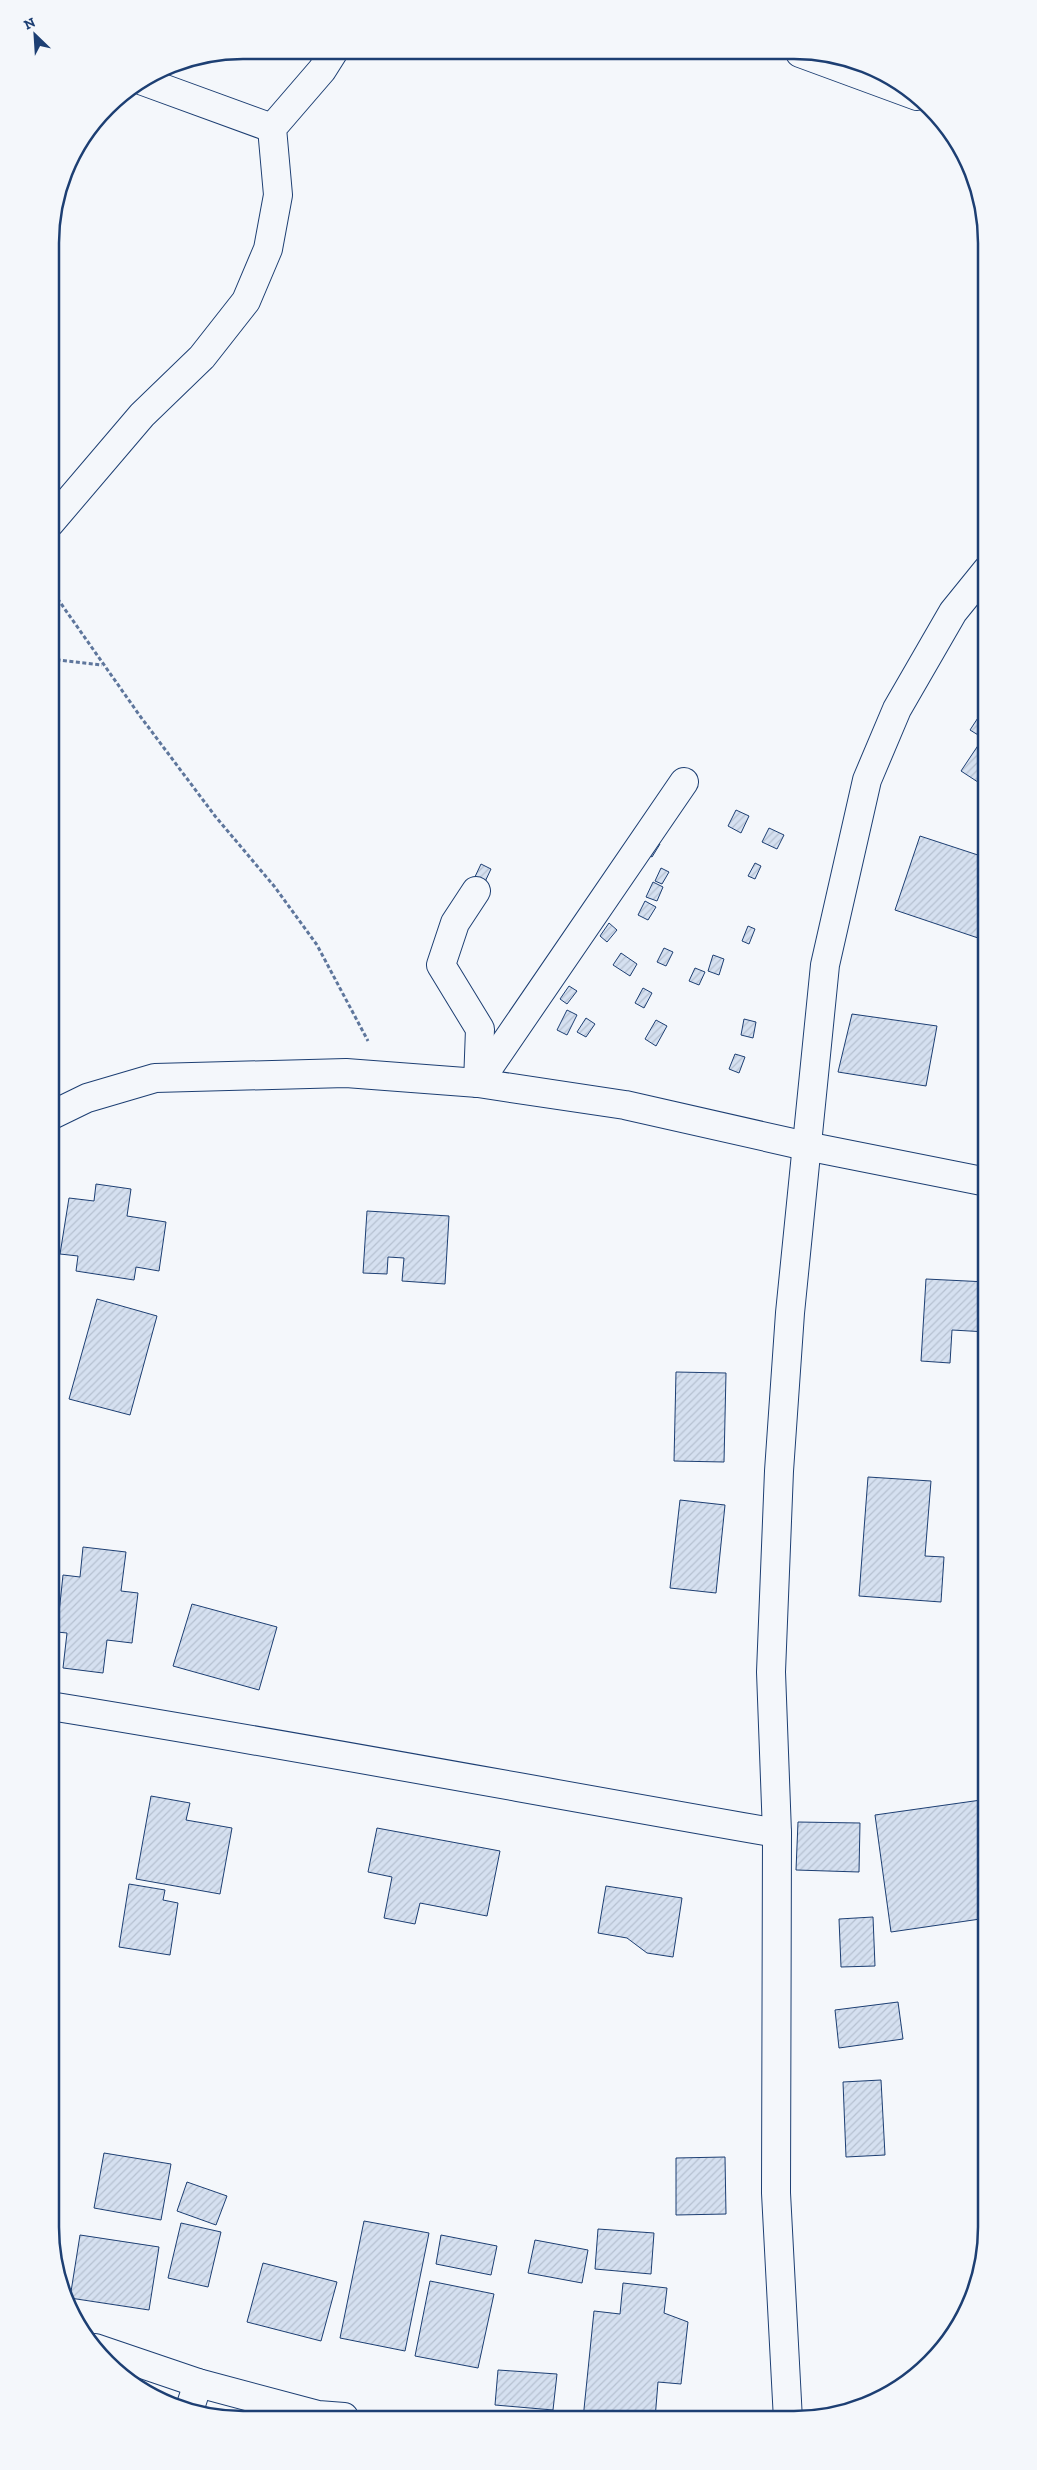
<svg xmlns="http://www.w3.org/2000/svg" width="1037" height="2470" viewBox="0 0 1037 2470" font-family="'Zilla Slab',serif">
<defs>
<pattern id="building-hatch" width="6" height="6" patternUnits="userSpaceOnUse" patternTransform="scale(1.25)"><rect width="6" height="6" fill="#d5e0f0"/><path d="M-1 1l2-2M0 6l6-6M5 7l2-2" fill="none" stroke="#b6c1d1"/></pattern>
</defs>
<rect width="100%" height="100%" fill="#f4f7fb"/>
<g fill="url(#building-hatch)" stroke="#1d3f73">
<path d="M987,704V788L961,771L983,738L970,730Z"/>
<path d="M736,810L749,816L741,833L728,826Z"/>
<path d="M769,828L784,835L777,849L762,842Z"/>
<path d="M920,836L987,858V941L895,910Z"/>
<path d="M651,838L660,844L652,857L642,851Z"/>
<path d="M755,863L761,866L755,879L748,876Z"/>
<path d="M481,864L491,869L483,886L473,881Z"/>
<path d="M661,868L669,872L662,884L655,881Z"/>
<path d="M653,882L663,887L657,901L646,897Z"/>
<path d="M645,901L656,907L648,920L638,915Z"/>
<path d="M609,923L617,930L607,942L600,936Z"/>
<path d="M748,926L755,929L749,944L742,941Z"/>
<path d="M664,948L673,952L666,966L657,962Z"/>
<path d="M621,953L637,964L630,976L613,965Z"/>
<path d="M713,955L724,959L719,975L708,971Z"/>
<path d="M695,968L705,972L699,985L689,981Z"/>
<path d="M569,986L577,991L567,1004L560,999Z"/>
<path d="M643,988L652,993L644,1008L635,1003Z"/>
<path d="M567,1010L577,1015L567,1035L557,1030Z"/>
<path d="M852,1014L937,1026L926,1086L838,1072Z"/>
<path d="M586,1018L595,1024L586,1037L577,1032Z"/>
<path d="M744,1019L756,1022L753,1038L741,1035Z"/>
<path d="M656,1020L667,1026L656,1046L645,1039Z"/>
<path d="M735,1054L745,1057L739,1073L729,1069Z"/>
<path d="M987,1071V1103H983Z"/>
<path d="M96,1184L131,1189L127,1216L166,1222L159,1271L136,1267L134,1280L76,1271L78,1256L60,1254L69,1198L94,1201Z"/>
<path d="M367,1211L449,1216L445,1284L402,1281L404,1258L388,1257L387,1274L363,1273Z"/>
<path d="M926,1279L987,1282V1332L952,1330L950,1363L921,1361Z"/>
<path d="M97,1299L157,1316L130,1415L69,1399Z"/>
<path d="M676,1372L726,1373L724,1462L674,1461Z"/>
<path d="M868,1477L931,1481L925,1556L944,1557L941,1602L859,1596Z"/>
<path d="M680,1500L725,1505L716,1593L670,1588Z"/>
<path d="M83,1547L126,1552L121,1591L138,1593L132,1643L107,1640L103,1673L63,1668L67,1633L57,1632L63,1575L80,1577Z"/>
<path d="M192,1604L277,1627L259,1690L173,1666Z"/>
<path d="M151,1796L190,1803L186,1820L232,1828L220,1894L136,1879Z"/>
<path d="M981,1800L987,1841V1918L891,1932L875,1815Z"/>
<path d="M798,1822L860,1823L859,1872L796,1870Z"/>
<path d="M377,1828L500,1851L487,1916L420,1903L415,1924L384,1918L392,1877L368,1872Z"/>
<path d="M129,1884L165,1890L163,1900L178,1903L170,1955L119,1947Z"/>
<path d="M606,1886L682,1898L673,1957L647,1953L627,1938L598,1933Z"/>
<path d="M873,1917L875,1966L841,1967L839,1919Z"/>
<path d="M898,2002L903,2039L839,2048L835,2010Z"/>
<path d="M881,2080L885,2155L846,2157L843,2082Z"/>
<path d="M104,2153L171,2164L161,2220L94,2208Z"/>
<path d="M725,2157L726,2214L676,2215V2158Z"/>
<path d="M187,2182L227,2196L216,2225L177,2211Z"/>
<path d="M364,2221L429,2233L405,2351L340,2338Z"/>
<path d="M181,2223L221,2232L208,2287L168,2278Z"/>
<path d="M598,2229L654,2233L651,2274L595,2269Z"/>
<path d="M80,2235L159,2247L149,2310L70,2298Z"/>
<path d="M441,2235L497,2246L491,2275L436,2264Z"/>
<path d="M535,2240L588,2250L582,2283L528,2273Z"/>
<path d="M263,2263L337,2282L321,2341L247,2322Z"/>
<path d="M430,2281L494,2294L478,2368L415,2356Z"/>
<path d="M623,2283L667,2288L664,2313L688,2322L681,2384L658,2382L655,2419H583L594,2311L620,2314Z"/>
<path d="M498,2370L557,2374L553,2410L495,2405Z"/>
</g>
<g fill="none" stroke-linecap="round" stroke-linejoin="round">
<g stroke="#1d3f73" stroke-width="30">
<g id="street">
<path d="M800,53L917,96"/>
<path d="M143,81L272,128"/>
<path d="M50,523L142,415L202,357L246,301L268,249L278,195L272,128L322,70L334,51"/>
<path d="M476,891L455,923L441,965L480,1029L478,1083"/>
<path d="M478,1083L684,782"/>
<path d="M50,1706C293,1745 535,1791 777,1833"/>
<path d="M95,2348L198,2383L318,2415L344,2417"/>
<path d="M189,2411L198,2383"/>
<path d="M788,2420L776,2193L777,1833L771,1672L779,1471L790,1313L825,965L867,780L897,709L953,612L987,570"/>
</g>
</g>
<g stroke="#1d3f73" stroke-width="30">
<path id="secondary" d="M50,1116L87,1098L155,1078L346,1073L478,1083L625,1105L806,1146L987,1182"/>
</g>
<g stroke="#5e769c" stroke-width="3" stroke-dasharray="4 2.5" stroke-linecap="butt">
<path d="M50,588L140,716L215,816L274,886L317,945L368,1041"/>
<path d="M50,659L102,665"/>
</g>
<use href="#street" stroke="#f4f7fb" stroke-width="28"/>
<use href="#secondary" stroke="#f4f7fb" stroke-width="28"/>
</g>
<path d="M0 0H1037V2470H0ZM243 59H794A184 184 0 0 1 978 243V2227A184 184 0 0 1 794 2411H243A184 184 0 0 1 59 2227V243A184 184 0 0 1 243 59Z" fill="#f4f7fb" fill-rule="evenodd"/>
<path fill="none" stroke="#1d3f73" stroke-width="2.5" d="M243 59H794A184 184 0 0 1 978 243V2227A184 184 0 0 1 794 2411H243A184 184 0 0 1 59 2227V243A184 184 0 0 1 243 59Z"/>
<g transform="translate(35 35) rotate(335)" stroke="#f4f7fb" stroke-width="4" paint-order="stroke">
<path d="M0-4L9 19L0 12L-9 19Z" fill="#1d3f73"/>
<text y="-8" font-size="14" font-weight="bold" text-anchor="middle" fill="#1d3f73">N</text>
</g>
</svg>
